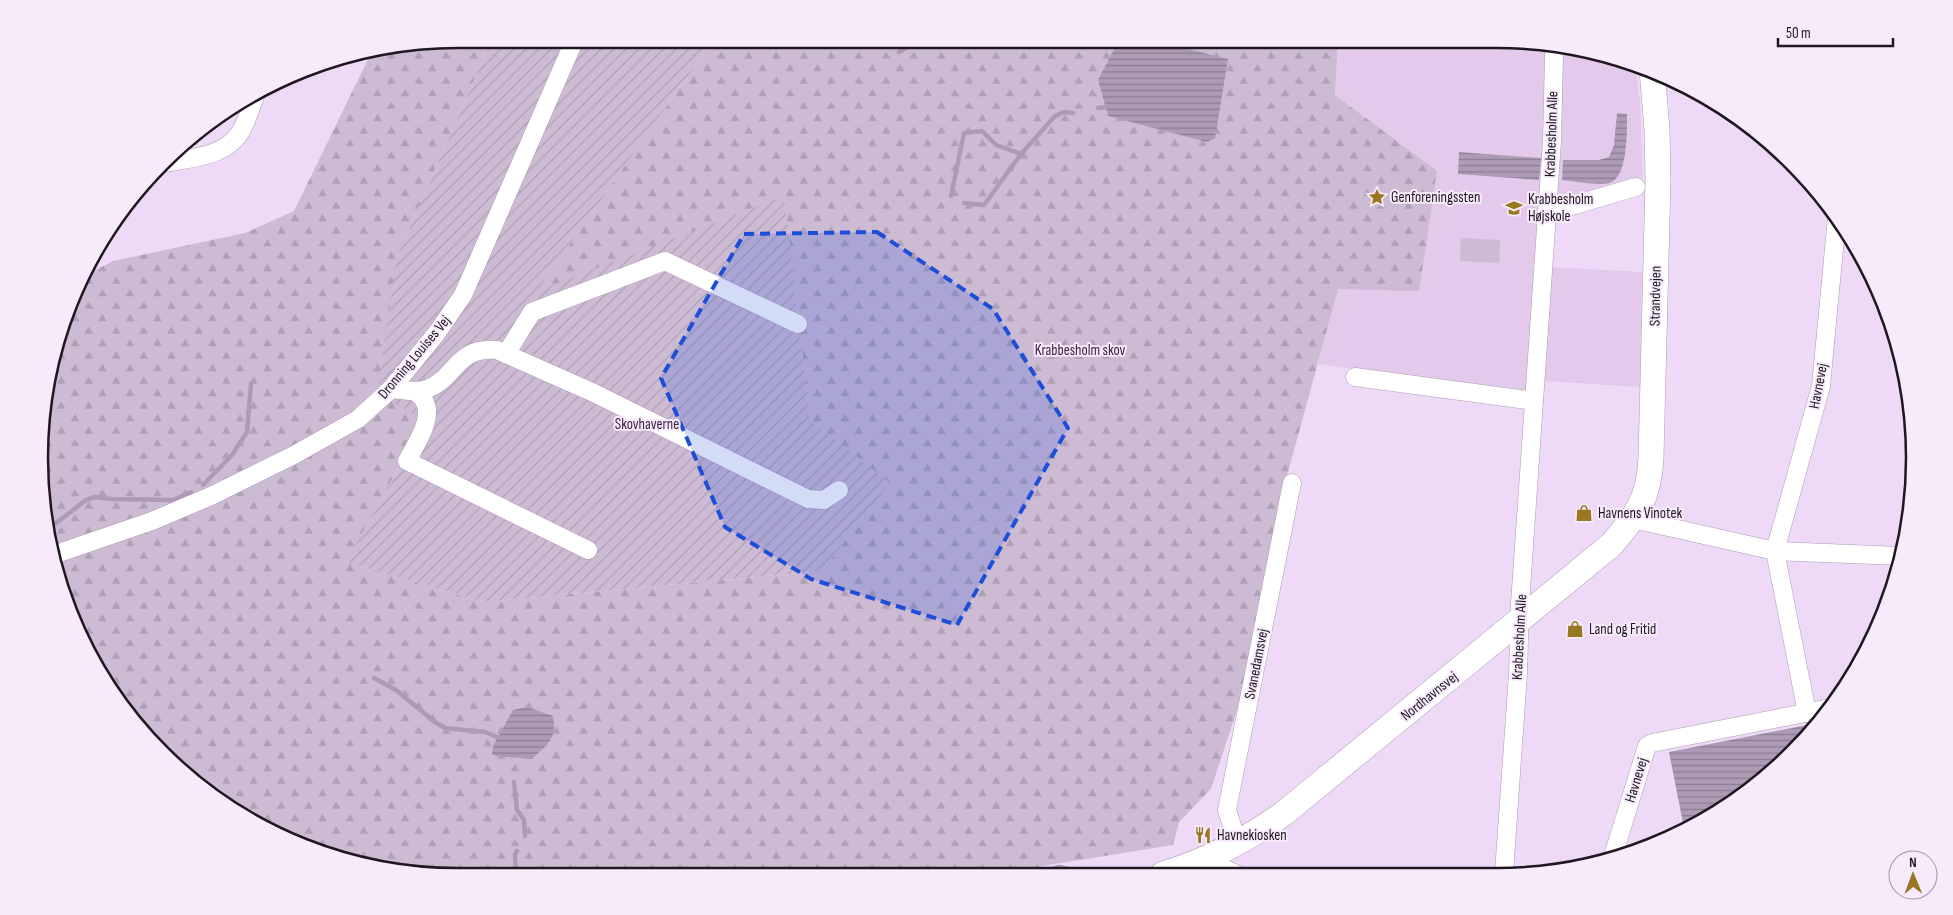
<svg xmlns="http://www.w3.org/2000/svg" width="1953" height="915" viewBox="0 0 1953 915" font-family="'Sofia Sans Condensed',sans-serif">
<defs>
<pattern id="forest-firs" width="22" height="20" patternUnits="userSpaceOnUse" patternTransform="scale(1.25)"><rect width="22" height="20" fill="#cdbbd4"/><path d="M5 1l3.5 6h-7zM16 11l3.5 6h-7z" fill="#b0a0b6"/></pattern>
<pattern id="garden-furrows" width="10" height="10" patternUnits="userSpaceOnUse" patternTransform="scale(1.25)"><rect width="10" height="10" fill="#cdbbd4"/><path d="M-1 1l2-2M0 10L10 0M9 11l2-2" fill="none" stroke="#b0a0b6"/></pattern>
<pattern id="water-rules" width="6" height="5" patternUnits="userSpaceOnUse" patternTransform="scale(1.25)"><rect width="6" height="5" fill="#ad9ab4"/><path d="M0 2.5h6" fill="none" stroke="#8c7d92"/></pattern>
</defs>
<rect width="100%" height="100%" fill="#eedaf6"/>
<path fill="#e3caeb" d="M1338,39H1496L1577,47L1635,64L1640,100L1643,194L1552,222L1549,267L1642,272L1640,387L1528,380L1526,393L1318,364L1338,288L1437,172L1335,95Z"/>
<path fill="url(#forest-firs)" d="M458,39H492L396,259L425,419L347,562L483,602L822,571L889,484L810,420L784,197L536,292L714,39H1137L1115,47L1098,80L1108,116L1228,60L1149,39H1338L1335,95L1437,171L1419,291L1338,289L1287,476L1242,695L1211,789L1179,822L1173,845L993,874L457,876L376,868L298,844L182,773L95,667L47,539L39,457L47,376L84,276L113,261L245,233L294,211L371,53Z"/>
<path fill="url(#garden-furrows)" d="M492,39H714L537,291L784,196L810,420L890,483L822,571L483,602L346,562L425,420L377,394L396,259Z"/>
<path fill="#cdbbd4" d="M1461,238L1500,240L1499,263L1460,261Z"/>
<g fill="url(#water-rules)">
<path d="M1138,39H1149L1228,59L1215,138L1207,142L1108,116L1098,80L1115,47Z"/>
<path d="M1617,113L1627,114C1627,130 1628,179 1609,183C1600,186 1572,181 1562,180L1563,160H1599L1609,157L1614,145Z"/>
<path d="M1459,152L1541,158L1539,180L1458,174Z"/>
<path d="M527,707L553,716C557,739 548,744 532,759L496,756L492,754L493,746L513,710Z"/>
<path d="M1817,723L1751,790L1684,828L1669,752Z"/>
</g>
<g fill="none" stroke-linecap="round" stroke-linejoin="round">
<g stroke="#ad9ab4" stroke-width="4.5">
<path d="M899,52L919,39"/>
<path d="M1098,108L1106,107"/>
<path d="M951,196L964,133L982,131L996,145L1021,154"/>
<path d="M964,203L984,205L1021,154L1055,116L1064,112L1073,113"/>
<path d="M203,485L232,455L247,432L251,384"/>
<path d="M46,531L86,500L95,497L111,499L173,500L191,492"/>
<path d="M374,678L396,690L435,722L445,728L485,732L497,737"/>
<path d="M514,782L517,810L524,820L525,836"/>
<path d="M1036,874L1059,867L1078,871"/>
<path d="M516,876L515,855L517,851"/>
</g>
<g stroke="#ad9ab4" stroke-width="19">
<g id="street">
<path d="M164,163C191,158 226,157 241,131C248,119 252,104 257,91"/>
<path d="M1547,213L1636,187"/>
<path d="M506,354L532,312L665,261L798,324"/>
<path d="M1355,377L1534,401"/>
<path d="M391,389C403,390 416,393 427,389C457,378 454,347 497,350L594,393L808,499L824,500L839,490"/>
<path d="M415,391C417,394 421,396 423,399C436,417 415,445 407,461L588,550"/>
<path d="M1633,519L1775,551L1901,556"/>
<path d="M53,555L152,521L211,496L294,455L358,419L391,389L436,334L463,295L575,39"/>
<path d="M1807,713L1775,551L1821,386L1837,217"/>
<path d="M1238,844L1227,810L1292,483"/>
<path d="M1211,856L1222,867L1236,874"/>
<path d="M1613,856L1647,746L1652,743L1830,708"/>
<path d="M1504,873L1518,674L1520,604L1552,141L1554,55"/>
</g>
</g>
<g stroke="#ad9ab4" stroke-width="26">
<path id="secondary" d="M1163,874C1207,861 1246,840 1283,814L1611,545C1637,515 1649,499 1651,458L1658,181L1657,130L1652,69"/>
</g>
<use href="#street" stroke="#fff" stroke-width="18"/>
<use href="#secondary" stroke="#fff" stroke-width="25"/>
</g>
<path fill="#1d4ed8" fill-opacity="0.2" stroke="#1d4ed8" stroke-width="4" stroke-dasharray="10 6" stroke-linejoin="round" d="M877,232L993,309L1068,428L957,625L811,579L725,527L661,378L744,234Z"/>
<defs>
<g id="sight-bare" transform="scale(1.35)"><path d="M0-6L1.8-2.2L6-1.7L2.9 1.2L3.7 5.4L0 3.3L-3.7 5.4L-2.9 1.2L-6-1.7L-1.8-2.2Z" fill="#987720" stroke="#f7ebfb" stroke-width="2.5" paint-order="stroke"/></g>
<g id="university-bare" transform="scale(1.35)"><path d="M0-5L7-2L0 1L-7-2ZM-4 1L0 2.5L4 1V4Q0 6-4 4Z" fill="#987720" stroke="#f7ebfb" stroke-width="2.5" paint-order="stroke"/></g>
<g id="shop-bare" transform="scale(1.35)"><path d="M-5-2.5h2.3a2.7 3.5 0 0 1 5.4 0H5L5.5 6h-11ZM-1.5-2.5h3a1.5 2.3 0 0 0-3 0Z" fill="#987720" stroke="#f7ebfb" stroke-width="2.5" paint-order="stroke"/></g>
<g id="restaurant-bare" transform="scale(1.35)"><path d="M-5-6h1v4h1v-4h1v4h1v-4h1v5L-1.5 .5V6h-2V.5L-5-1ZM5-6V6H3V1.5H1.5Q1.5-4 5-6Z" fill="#987720" stroke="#f7ebfb" stroke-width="2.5" paint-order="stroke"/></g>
</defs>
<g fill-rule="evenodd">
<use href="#sight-bare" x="1377" y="197"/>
<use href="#university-bare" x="1514" y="208"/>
<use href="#shop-bare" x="1584" y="513"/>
<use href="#shop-bare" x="1575" y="629"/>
<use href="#restaurant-bare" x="1203" y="835"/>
</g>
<g text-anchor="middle" stroke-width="4" stroke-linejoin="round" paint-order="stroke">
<g font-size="15" fill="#1f1821" stroke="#f7ebfb">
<text transform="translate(1551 134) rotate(-88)" y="5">Krabbesholm Alle</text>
<text transform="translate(1655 296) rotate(-89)" y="5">Strandvejen</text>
<text transform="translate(414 357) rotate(-50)" y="5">Dronning Louises Vej</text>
<text transform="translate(1818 386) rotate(-79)" y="5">Havnevej</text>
<text transform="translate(1519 637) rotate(-87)" y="5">Krabbesholm Alle</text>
<text transform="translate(1256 664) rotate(-79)" y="5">Svanedamsvej</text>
<text transform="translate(1429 696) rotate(-39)" y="5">Nordhavnsvej</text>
<text transform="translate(1636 780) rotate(-73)" y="5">Havnevej</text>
</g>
<g font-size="15" fill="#1f1821" stroke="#f7ebfb" text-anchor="start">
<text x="1391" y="202">Genforeningssten</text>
<text x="1528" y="204">Krabbesholm<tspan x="1528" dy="17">Højskole</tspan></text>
<text x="1598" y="518">Havnens Vinotek</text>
<text x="1589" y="634">Land og Fritid</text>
<text x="1217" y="840">Havnekiosken</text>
</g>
<g font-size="15" fill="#3d2246" stroke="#f7ebfb">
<text x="1080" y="355">Krabbesholm skov</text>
<text x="647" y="429">Skovhaverne</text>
</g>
</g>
<path d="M0 0H1953V915H0ZM458 48H1496A410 410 0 0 1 1906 458V458A410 410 0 0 1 1496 868H458A410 410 0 0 1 48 458V458A410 410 0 0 1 458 48Z" fill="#f7ebfb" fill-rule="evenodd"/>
<path fill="none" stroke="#1f1821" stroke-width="2.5" d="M458 48H1496A410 410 0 0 1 1906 458V458A410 410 0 0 1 1496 868H458A410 410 0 0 1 48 458V458A410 410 0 0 1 458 48Z"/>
<g transform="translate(1913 875) rotate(359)"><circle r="24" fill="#f7ebfb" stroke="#a197a4"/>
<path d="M0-4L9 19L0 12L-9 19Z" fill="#987720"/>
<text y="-8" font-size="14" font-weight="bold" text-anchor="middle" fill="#1f1821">N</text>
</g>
<path d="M1778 38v8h115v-8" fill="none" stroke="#1f1821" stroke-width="2.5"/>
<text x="1786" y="38" font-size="15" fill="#1f1821" stroke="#f7ebfb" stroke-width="4" paint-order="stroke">50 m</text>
</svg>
